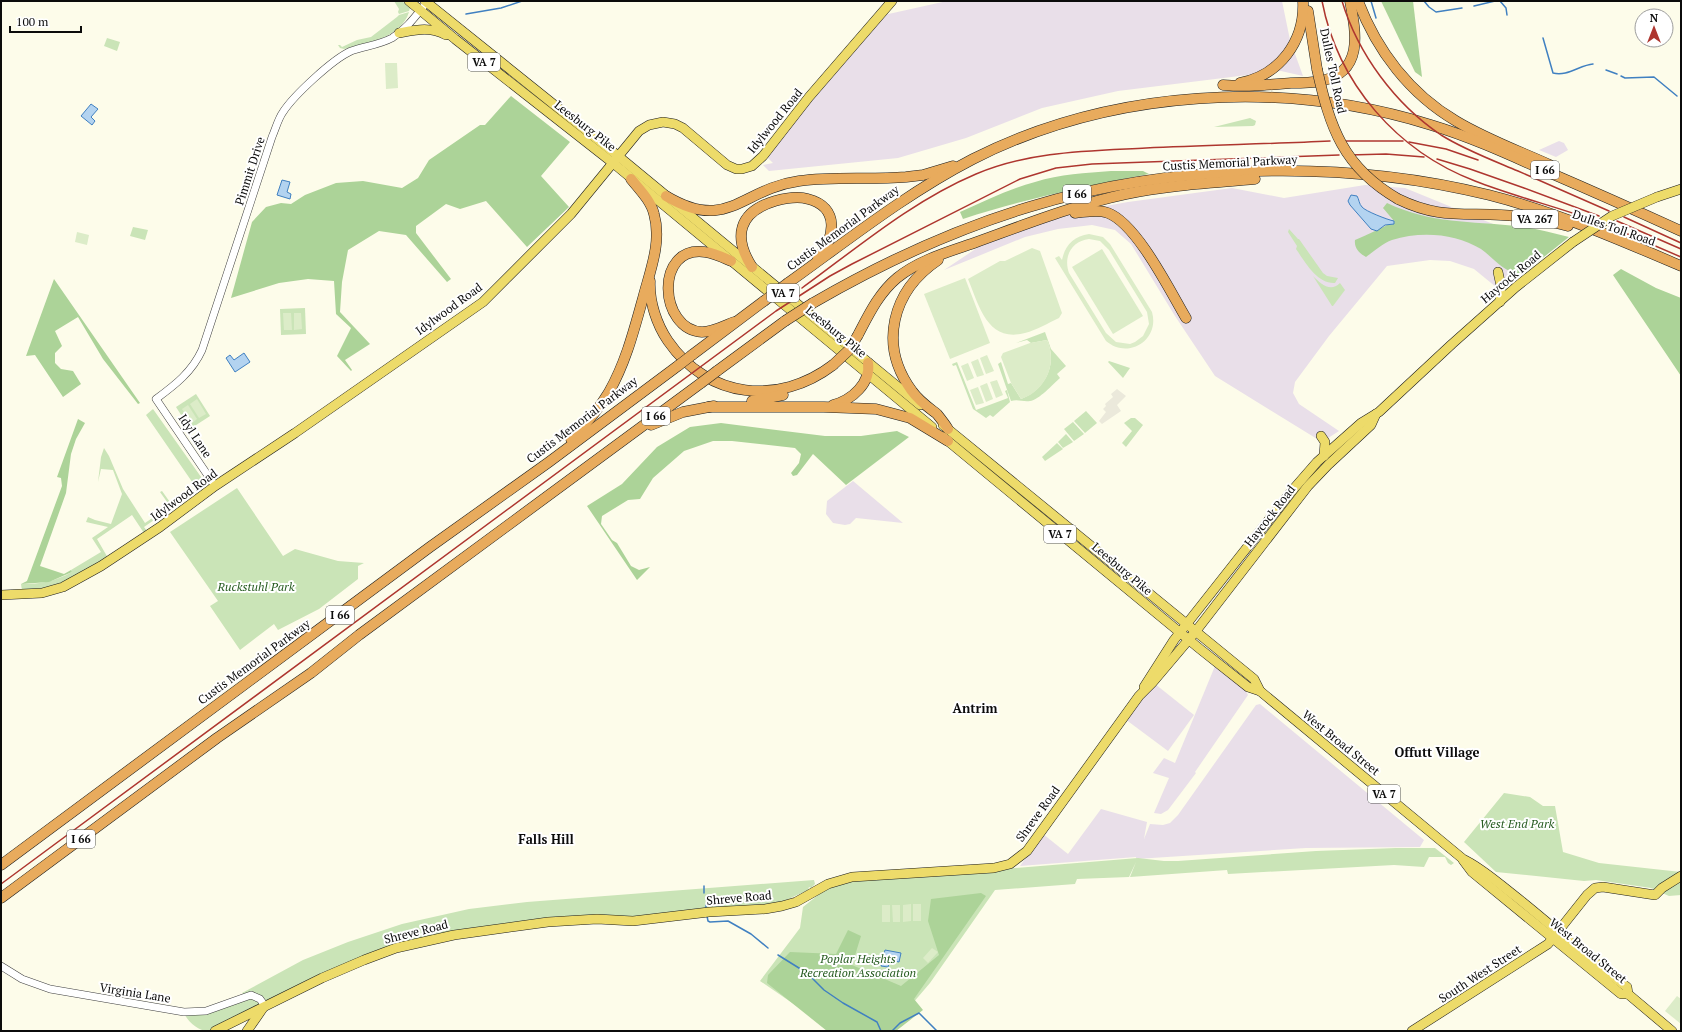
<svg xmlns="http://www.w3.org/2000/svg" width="1682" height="1032" viewBox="0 0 1682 1032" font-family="'PT Serif',serif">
<rect width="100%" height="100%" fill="#fdfcea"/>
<g fill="#e9dfe9">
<path d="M947,1H1282L1290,40L1303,76L1281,71L1118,91L1042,108L966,138L898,158L769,171L763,165L773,163L764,154L884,15Z"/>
<path d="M1559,141L1564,143L1568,150L1556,157L1539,150Z"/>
<path d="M1365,185L1405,188L1498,226L1543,234L1556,247L1525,271L1496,287L1474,269L1450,261L1430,260L1387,266L1329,336L1295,382L1293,393L1299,404L1339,431L1322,442L1215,376L1175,316L1131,244L1115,230L1092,225L1058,229L1025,237L944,270L1004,230L1048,216L1128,202L1232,188L1284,198Z"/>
<path d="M853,481L903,523L856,518L850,524L845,525L833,523L826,514L827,501Z"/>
<path d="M1215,666L1246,691L1248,695L1195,772L1196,773L1168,810L1161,814L1154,813L1169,778L1153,773L1164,758L1175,763Z"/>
<path d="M1155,684L1194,715L1168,751L1125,719Z"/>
<path d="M1260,704L1424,840L1420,847L1306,848L1136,859V857L1020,866L1043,834L1068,854L1101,809L1147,822L1144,839L1150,824L1163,825L1170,823L1178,815L1256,705Z"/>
</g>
<g fill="#cae4b7">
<path d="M394,1H402L410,8L409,11L399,14L398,12L399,9Z"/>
<path d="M409,12C401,38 367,43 344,49L340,48L338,45H340L342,47L357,40L371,37L397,17L399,15Z"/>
<path d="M107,38L120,42L117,51L104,46Z"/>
<path d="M1250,118L1256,121L1255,125L1253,126L1214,127Z"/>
<path d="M133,227L148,230L145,240L130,236Z"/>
<path d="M1289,229L1298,239H1299L1323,273L1327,276L1338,278L1335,283C1317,284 1305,262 1296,249L1297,246L1288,232Z"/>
<path d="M1313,276C1320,283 1330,293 1340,283L1345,290L1333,306H1332Z"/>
<path d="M305,308L306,334L281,335L280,309Z"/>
<path d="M1045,332L1051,349L1066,366L1057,374L1060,378C1053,384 1039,400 1030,401C1023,402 1018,399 1011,401L998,364L1001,362L1008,384L1011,383L1021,399C1045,390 1058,364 1047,340L1031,343L1027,340L1016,343Z"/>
<path d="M1109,361L1130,368L1123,378L1108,362Z"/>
<path d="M957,362L976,410L1008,398L1005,391L1007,390L1010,402L993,417L990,415L986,418L973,409L956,365L953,366L952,364Z"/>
<path d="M196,394L210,416L190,429L176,407Z"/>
<path d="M153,409L206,484L144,527L147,531L144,533L132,515L97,539L108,558L78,577L51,588L22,591L21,584C42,584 53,582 72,572L71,570L101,552L92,538L108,527L86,522L88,517L95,520L111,524L122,494L113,470L101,469L98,482L101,457L104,448L109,456L123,489L145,523L170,506L160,492L162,491L172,505L197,489L146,415Z"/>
<path d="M1086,411L1097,423L1085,433L1074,421Z"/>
<path d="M1131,418H1135L1143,425L1126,447L1122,443L1132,431L1124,423Z"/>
<path d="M1073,422L1084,434L1074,441L1064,429Z"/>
<path d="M1066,434L1073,442L1063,448L1058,442Z"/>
<path d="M1057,443L1063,449L1045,461L1042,457Z"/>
<path d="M237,488L283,556L295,549L338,561L364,563L358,566V579L319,609L278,630L274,624L240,650L210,606L218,601L170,532Z"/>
<path d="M1504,793L1530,797L1543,806H1555L1563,852L1599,863L1681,872V895L1669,896L1651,888L1596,880L1584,881L1496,872L1464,842Z"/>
<path d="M1396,848H1435L1454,863L1451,865L1448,863L1445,857H1429L1424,867L1394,865L1228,874L1227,870L1130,877L1136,862L1129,877L1077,879L1075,884L995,890L930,983L889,1031H833L760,981L800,928L803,907L827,888L854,881L1138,858L1164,861H1178L1316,851Z"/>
<path d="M814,880L815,884L811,888L809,887L808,890L782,902L769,905L440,935L273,999H269L208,1031C199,1031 189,1023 185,1015L205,1014L248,998L242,993L303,960L348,942L402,924L469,909L527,902Z"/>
</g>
<g fill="#acd398">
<path d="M1381,1H1413L1422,77L1415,72Z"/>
<path d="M511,96L570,142L541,176L569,207L527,247L486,201L460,209L446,204L416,226V233L451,279L447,282L406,235L379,231L348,250L342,282L340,312L370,344L345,360L352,370L351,371L337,356L351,328L336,314L334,281L308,279L279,283L231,298L252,222L266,207L281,203L291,204L305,195L336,183L363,181L402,188L418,178L429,160L480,125H485Z"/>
<path d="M1111,171H1143L1149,174C1086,186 1024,199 963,219L960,212C985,201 1009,189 1035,182C1060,174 1086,173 1111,171Z"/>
<path d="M1387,203C1432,224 1470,221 1517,226C1535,228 1552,233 1569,237L1525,272C1508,278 1494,258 1481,249C1455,233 1420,231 1392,240C1383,243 1373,252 1366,257C1359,253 1354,248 1355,240C1368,234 1381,229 1394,221L1383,208Z"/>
<path d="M1621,269L1656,288L1681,298V376L1613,275Z"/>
<path d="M54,279L140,403L138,404L103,359L78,317L55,331L62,346L55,353V363L61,369L73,371L81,384L63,397L35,355L26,356Z"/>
<path d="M78,419L85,423L76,439L71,454L66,493L40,566L64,574L71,570L72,572L49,582L21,584L27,581L62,486L61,478L57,477Z"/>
<path d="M721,423L825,436H861L897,431L909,437L846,485L813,454L797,475L793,476L791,473L799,463L801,454L795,448L732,441H713L684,451L676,458L653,478L640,499L628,500L602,516L601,524L612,540L617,543L631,566L639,570L650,567L637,580L587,506L622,484L657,447L690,427Z"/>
<path d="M981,893L986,896L914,999L923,1010L896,1031H827L767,983L768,975L790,952L836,954L848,930L861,936L852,965L901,986L939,955L928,921L931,899Z"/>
</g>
<g fill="#dcecc8" fill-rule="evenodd">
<path d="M385,63H397L398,88L386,89Z"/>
<path d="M77,232L89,235L87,245L75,242Z"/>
<path d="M1089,234L1103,237L1110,244L1152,312C1160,340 1128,360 1106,341L1055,258L1059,256L1062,260C1065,245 1074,236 1089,234ZM1089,239L1100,241L1109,250L1147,312L1149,324L1143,336L1135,342L1130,344L1116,342L1106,333L1069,273C1063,256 1072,241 1089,239Z"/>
<path d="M1032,248L1040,251L1062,313L1059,318C1048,323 1037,330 1025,333C987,343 979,305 968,279L1000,261H1005Z"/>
<path d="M1102,249L1143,316L1113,334L1072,267Z"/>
<path d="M965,278L990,343L950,359L924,294Z"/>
<path d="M283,313H291L292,330H284Z"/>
<path d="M294,313H301L302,329L294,330Z"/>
<path d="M1047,340C1058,364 1045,391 1021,399L1011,383L1001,357L1003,353L1030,343Z"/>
<path d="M987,355L994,371L986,374L980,358Z"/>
<path d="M978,359L984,375L977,377L971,362Z"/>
<path d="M968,363L974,378L967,381L961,366Z"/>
<path d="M997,380L1003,395L996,398L990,382Z"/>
<path d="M987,383L993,399L986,402L980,386Z"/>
<path d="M978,387L984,403L976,405L970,390Z"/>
<path d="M197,399L206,414L199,418L190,404Z"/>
<path d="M188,405L197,419L191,424L182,409Z"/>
<path d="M911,904V921L903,922V905Z"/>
<rect x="913" y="904" width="8" height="17"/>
<rect x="882" y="905" width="8" height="17"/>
<path d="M892,905H900V922H893Z"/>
<path d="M932,948L938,952L928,963L923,958Z"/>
<path d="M1677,996L1681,999V1024L1665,1011Z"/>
</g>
<path fill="#ebe9db" d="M1117,389L1126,396L1117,405L1121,411L1102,424L1099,421L1106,412L1103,409L1106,406L1105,404L1113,397L1111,394Z"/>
<g fill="#b3d3f0" stroke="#4080c1">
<path d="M91,104L98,109L91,117L95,121L92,125L81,116Z"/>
<path d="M282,180L290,182L287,192L291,194L290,199L277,195Z"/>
<path d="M1351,195L1357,196C1359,199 1359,204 1362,207C1365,211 1388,220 1394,221V224L1385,225L1377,231L1371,229L1350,205L1348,201Z"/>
<path d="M244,353L250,362L235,372L226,358L230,355L234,360Z"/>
<path d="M885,950L901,953L899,962L890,960L888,967L881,966Z"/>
</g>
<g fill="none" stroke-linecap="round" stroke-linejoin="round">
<g stroke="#4080c1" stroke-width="1.5">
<path d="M1371,1L1376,18"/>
<path d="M1424,1L1429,7L1436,12L1462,8"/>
<path d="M1500,1L1506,8L1507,15"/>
<path d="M1474,6L1495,1"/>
<path d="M466,14L501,8L522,1"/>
<path d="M1543,38L1553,73C1567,77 1580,65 1593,64"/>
<path d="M1606,70L1617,74"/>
<path d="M1621,76L1625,78L1654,77L1677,96"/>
<path d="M704,893V886"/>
<path d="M706,905V908"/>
<path d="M707,916L708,921L710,922L728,921L751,934L768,948"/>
<path d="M778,955L807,973L824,990L843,1003L877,1022L881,1031"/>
<path d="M892,1031L900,1023L919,1013L937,1031"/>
</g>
<g stroke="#3e3e3e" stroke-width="8">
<g id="minor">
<path d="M215,486L156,399C175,385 192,372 202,350L272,137C276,128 278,119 283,112C294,95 333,59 351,51C365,46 379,45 392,38C407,29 417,14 428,1"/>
<path d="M1,966L22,979L50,989L184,1012L206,1011L251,995L260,999L265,1006"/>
</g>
</g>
<g stroke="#1c1c1c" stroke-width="10">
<g id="major">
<path d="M409,1L455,39L613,163L932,427"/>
<path d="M425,1L618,156L920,405"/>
<path d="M399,33C415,30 430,26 446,35"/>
<path d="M1657,197L1681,189"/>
<path d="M1498,272L1501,286L1500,302"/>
<path d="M943,425L1254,679L1260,691"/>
<path d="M1321,436L1325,442L1324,456"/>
<path d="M943,437L1200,649L1248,687L1260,691L1463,859C1482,868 1498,883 1515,896C1553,926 1588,959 1627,987L1628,994L1672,1031"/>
<path d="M1,595L42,593L63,587L101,566L160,527L215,486L295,433L483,302L571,214L639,131L649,125L663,122L675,124L683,128L727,165L736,169H742L752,166L763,156L809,97L892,1"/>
<path d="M1144,687L1174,640L1290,493L1317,462L1361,423L1379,412L1452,344L1516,287L1573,242"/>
<path d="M1463,860L1472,872L1621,994H1628"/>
<path d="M215,1031L322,978L364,960L396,948L454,935L548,922L597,919L633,921L709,912L765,909L782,906L796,902L828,884L852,877L994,868L1010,864L1027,851L1139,696L1152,683L1196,631L1308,486L1328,465L1371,425L1376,414"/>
<path d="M247,1031L263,1008"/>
<path d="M1412,1031L1548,944L1587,895L1595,888L1603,887L1655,895L1662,888L1681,876"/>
</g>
</g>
<g stroke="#1c1c1c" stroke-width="11">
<g id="highway">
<path d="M1358,1C1377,51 1410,94 1456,121C1486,139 1519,151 1550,165"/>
<path d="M1308,11L1317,69"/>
<path d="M1240,83C1280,75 1305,41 1303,1"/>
<path d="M1223,85C1248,87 1267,85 1291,83C1301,83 1311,83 1321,81C1364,72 1356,33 1350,1"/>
<path d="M666,196C728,233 741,189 799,181C834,176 870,180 906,177L923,175L953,166"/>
<path d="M1398,199C1437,218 1460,213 1501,215C1523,216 1546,220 1568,226"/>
<path d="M1075,213C1086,212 1098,209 1108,213C1137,224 1170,291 1186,318"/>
<path d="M938,260C892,291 878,345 912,391C919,401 928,407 937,414C941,419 945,424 948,429"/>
<path d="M731,261C722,257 714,253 705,252C654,245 659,330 702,332C713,332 724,326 734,322"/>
<path d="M752,267C733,237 738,212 775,201C786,198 798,196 808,199C840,207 835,238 818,258"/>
<path d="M650,281C649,302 657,325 668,341C708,399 779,406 833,365"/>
<path d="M788,283C848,240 907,193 973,159C1111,89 1284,79 1431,125C1471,137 1510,155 1548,172C1592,191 1637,211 1681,231"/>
<path d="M813,303C882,263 953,230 1029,207C1172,163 1344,159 1489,195C1556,212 1618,239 1681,266"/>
<path d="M858,335C869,314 879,293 897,278C919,260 948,252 974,243C1024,225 1074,205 1126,194C1168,185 1212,183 1255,179"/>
<path d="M692,355L764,301"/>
<path d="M717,371L785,321"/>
<path d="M752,401L783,395"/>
<path d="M833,405C852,400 871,383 868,363"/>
<path d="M708,407H824L876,409L910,418L948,441"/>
<path d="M651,425L683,412L714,406"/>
<path d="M571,439C585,425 599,409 609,392C626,362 634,330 643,298C650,271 662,242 654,214C651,201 640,190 631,179"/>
<path d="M1,865L430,547L549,462L679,365"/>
<path d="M1,898L217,738L311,673L359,635L701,383"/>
</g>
</g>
<use href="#minor" stroke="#fff" stroke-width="7"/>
<use href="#major" stroke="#eddb6a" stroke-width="9"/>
<use href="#highway" stroke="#e8ab5d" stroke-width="10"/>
<g stroke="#ae362f" stroke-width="1.5">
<path d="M1322,1C1338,84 1397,151 1475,181C1513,196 1554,206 1593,220"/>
<path d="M1342,1C1358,54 1395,104 1441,135C1465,150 1492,160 1518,171C1548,184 1579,198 1609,211"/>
<path d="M1343,141H1403"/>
<path d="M1409,142L1446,149L1478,160"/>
<path d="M1349,155L1386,154L1424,157"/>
<path d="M1437,159L1470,169L1524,188L1599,216"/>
<path d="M1624,217L1681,243"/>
<path d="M1617,221L1681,249"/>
<path d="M1609,226L1681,257"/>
<path d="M802,288C857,248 912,201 976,174C1030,151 1088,151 1146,148C1207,145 1269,144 1330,141"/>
<path d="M1,884L776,311L830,276L852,264L1020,179L1056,168L1092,164L1339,155"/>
</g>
<g stroke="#1c1c1c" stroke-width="10" stroke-linecap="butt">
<path id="major-bridge" d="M1573,242L1612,216L1657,197"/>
</g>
<g stroke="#1c1c1c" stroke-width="11" stroke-linecap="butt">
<g id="highway-bridge">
<path d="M1317,69C1330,128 1343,167 1398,199"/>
<path d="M764,301L788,283"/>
<path d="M785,321L813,303"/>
<path d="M679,365L692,355"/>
<path d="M833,365L849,350L858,335"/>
<path d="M701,383L717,371"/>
</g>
</g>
<use href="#major-bridge" stroke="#eddb6a" stroke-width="9"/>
<use href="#highway-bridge" stroke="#e8ab5d" stroke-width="10"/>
</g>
<g text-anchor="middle" stroke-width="4" stroke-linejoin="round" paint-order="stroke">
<g fill="#fff" stroke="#545454" stroke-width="1">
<rect x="468" y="53" width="32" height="18" rx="3"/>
<rect x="1531" y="161" width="28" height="18" rx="3"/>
<rect x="1063" y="185" width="28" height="18" rx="3"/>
<rect x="1512" y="210" width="46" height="18" rx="3"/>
<rect x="767" y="284" width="32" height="18" rx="3"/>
<rect x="642" y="407" width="28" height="18" rx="3"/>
<rect x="1044" y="525" width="32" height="18" rx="3"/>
<rect x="326" y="606" width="28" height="18" rx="3"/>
<rect x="1368" y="785" width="32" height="18" rx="3"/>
<rect x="67" y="830" width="28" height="18" rx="3"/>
</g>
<g font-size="11" font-weight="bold" fill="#0b0b0b">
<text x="484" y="66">VA 7</text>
<text x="1545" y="174">I 66</text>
<text x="1077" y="198">I 66</text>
<text x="1535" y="223">VA 267</text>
<text x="783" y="297">VA 7</text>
<text x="656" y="420">I 66</text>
<text x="1060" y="538">VA 7</text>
<text x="340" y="619">I 66</text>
<text x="1384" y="798">VA 7</text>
<text x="81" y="843">I 66</text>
</g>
<g font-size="12" fill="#0b0b0b" stroke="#fff">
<text transform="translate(1333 71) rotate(78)" y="4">Dulles Toll Road</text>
<text transform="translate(775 121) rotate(-51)" y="4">Idylwood Road</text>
<text transform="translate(585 126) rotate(38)" y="4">Leesburg Pike</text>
<text transform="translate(1230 163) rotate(-3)" y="4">Custis Memorial Parkway</text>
<text transform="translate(250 171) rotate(-72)" y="4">Pimmit Drive</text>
<text transform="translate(843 228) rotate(-36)" y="4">Custis Memorial Parkway</text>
<text transform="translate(1614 228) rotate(19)" y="4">Dulles Toll Road</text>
<text transform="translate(1511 277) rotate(-40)" y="4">Haycock Road</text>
<text transform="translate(449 309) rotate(-36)" y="4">Idylwood Road</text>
<text transform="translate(836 332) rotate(39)" y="4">Leesburg Pike</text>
<text transform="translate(582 420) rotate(-37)" y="4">Custis Memorial Parkway</text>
<text transform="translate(195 436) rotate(56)" y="4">Idyl Lane</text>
<text transform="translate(184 495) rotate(-36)" y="4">Idylwood Road</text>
<text transform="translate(1270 516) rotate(-52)" y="4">Haycock Road</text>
<text transform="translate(1122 569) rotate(40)" y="4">Leesburg Pike</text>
<text transform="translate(254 662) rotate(-36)" y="4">Custis Memorial Parkway</text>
<text transform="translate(1341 743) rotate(39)" y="4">West Broad Street</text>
<text transform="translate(1038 814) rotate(-54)" y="4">Shreve Road</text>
<text transform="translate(739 898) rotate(-5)" y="4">Shreve Road</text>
<text transform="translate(416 932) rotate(-14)" y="4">Shreve Road</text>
<text transform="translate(1588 951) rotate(39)" y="4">West Broad Street</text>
<text transform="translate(1480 974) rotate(-33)" y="4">South West Street</text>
<text transform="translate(135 993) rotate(9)" y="4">Virginia Lane</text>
</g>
<g font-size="12" font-style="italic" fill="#275c21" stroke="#fff">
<text x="256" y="591">Ruckstuhl Park</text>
<text x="1517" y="828">West End Park</text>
<text x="858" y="963">Poplar Heights<tspan x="858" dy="14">Recreation Association</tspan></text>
</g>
<g font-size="13" font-weight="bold" fill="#0b0b0b" stroke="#fff">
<text x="975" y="713">Antrim</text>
<text x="1437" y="757">Offutt Village</text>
<text x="546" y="844">Falls Hill</text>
</g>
</g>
<rect width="1682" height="1032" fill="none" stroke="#0b0b0b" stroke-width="4"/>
<g transform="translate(1654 28)"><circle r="19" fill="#ffffff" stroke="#9d9d9d"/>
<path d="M0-3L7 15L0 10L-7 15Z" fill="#ae362f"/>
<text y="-6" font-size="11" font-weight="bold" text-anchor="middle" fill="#0b0b0b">N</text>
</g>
<path d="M10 26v6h71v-6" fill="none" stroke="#0b0b0b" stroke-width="2"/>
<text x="16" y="26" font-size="12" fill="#0b0b0b" stroke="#ffffff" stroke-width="3" paint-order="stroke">100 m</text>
</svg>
